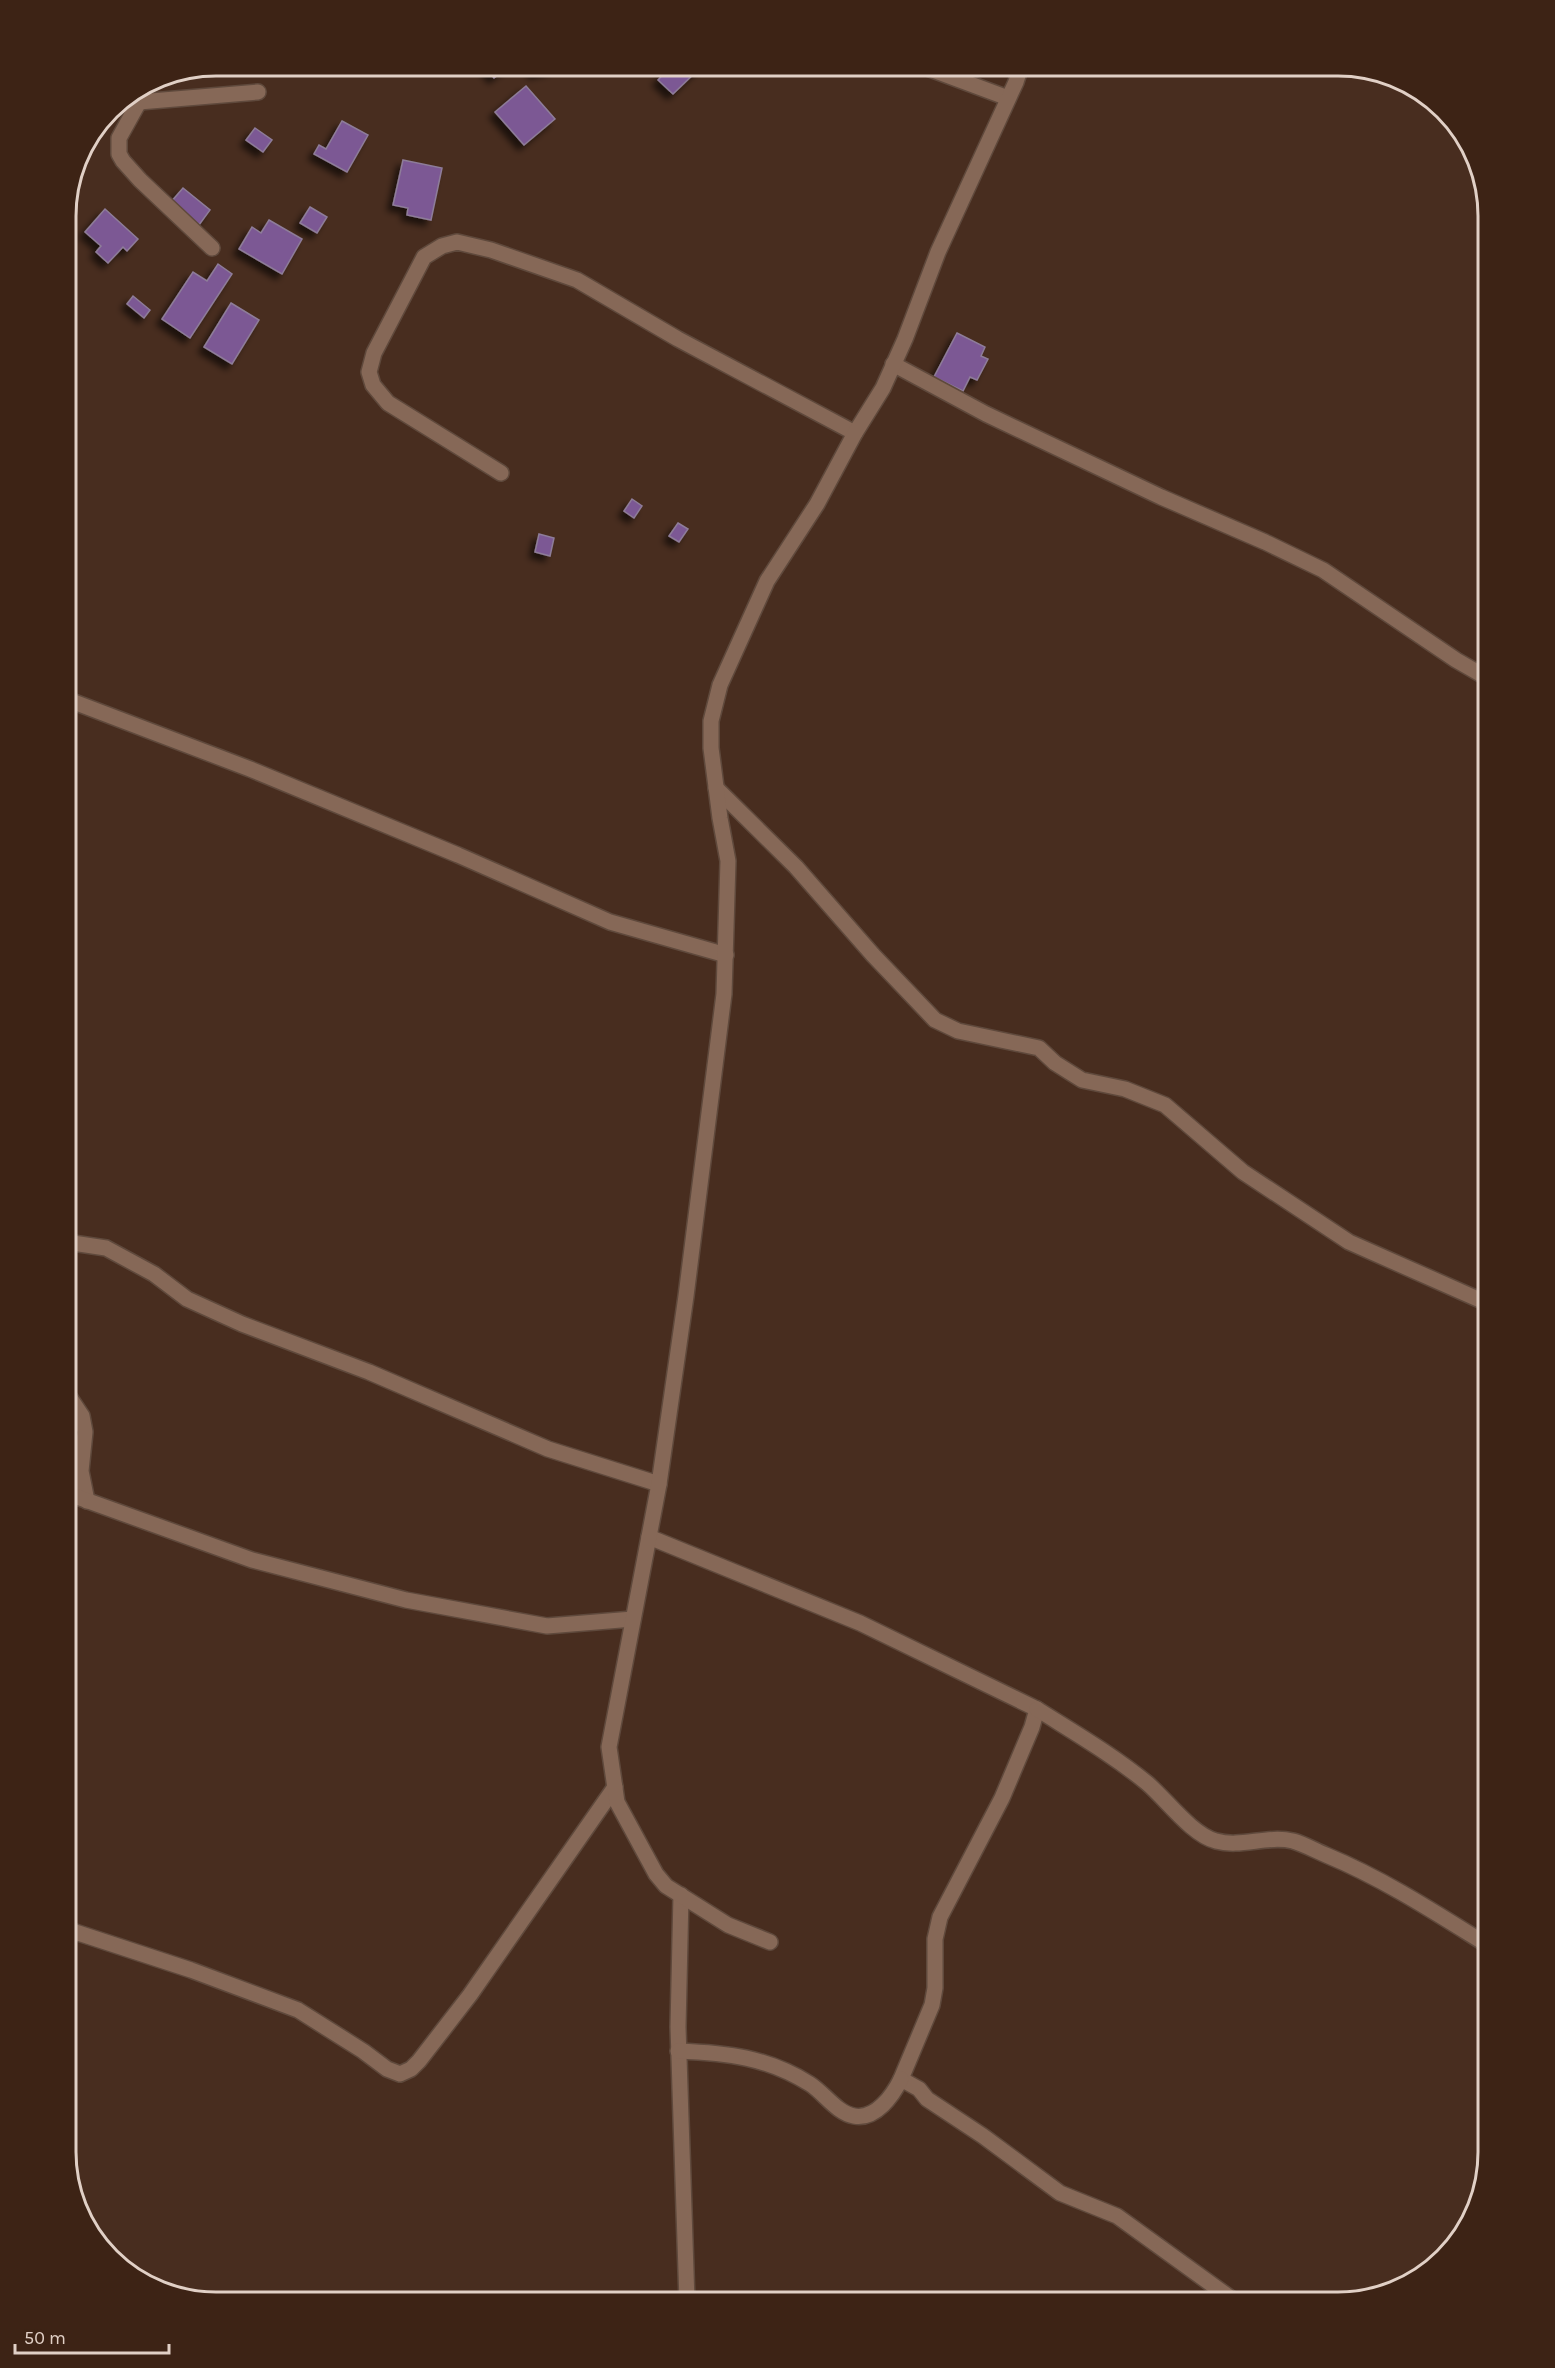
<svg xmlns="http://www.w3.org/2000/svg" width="1555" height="2368" viewBox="0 0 1555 2368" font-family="Karla,sans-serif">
<defs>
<filter id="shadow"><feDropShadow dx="-5.5" dy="5.5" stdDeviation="3" flood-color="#0009"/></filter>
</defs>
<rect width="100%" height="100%" fill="#482d1f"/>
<g fill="#7c5894" stroke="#8e7d99" stroke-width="1.5" filter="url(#shadow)">
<path d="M485,66H509L494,78Z"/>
<path d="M532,66H552L553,69L534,73Z"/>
<path d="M671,66H702L673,94L658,80Z"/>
<path d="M526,86L555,119L524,145L495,112Z"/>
<path d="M342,121L368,135L347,172L314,154L319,145L326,149Z"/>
<path d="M255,128L272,140L263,152L246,140Z"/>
<path d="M403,160L442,168L431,220L407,215L408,208L393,205Z"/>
<path d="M183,188L210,210L199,225L171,202Z"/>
<path d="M310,207L327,217L317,233L300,223Z"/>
<path d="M105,209L138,239L127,251L123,247L108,263L96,252L101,246L85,232Z"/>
<path d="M269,220L302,239L282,274L239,249L252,227L261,233Z"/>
<path d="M218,264L232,274L190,338L162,319L193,272L207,281Z"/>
<path d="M133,296L150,310L144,318L127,304Z"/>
<path d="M231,303L259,320L232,364L204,347Z"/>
<path d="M957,333L985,347L981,356L988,359L977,380L970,377L963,391L934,377Z"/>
<path d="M632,499L642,506L634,518L624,511Z"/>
<path d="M678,523L688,529L679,542L669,536Z"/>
<path d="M539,534L554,538L550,556L535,552Z"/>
</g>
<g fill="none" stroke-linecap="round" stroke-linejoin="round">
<g stroke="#5f493c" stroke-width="18">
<g id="minor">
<path d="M922,66L1008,98"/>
<path d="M133,95L139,102L119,138V154L123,161L140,180L212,248"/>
<path d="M139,102L258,92"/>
<path d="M893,364L986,414L1161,497L1265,542L1323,570L1456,660L1489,679"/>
<path d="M501,473L388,403L373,385L369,372L374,353L424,257L442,246L457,242L491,250L577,280L678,339L855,433"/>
<path d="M66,699L250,769L458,855L610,922L726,955"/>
<path d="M716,788L796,867L873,955L935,1020L958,1031L1039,1048L1055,1063L1082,1080L1125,1089L1165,1105L1243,1172L1349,1242L1489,1304"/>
<path d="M66,1242L106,1248L154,1274L187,1299L242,1324L369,1372L548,1449L659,1484"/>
<path d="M66,1392L82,1416L85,1432L81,1471L87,1501"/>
<path d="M66,1493L252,1560L406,1600L547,1626L633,1619"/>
<path d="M649,1537L860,1623L1037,1709L1032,1727L1002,1798L940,1917L935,1939V1988L932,2005L901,2079L919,2089L927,2099L983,2136L1060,2193L1117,2216L1236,2302"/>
<path d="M1037,1709C1075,1733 1113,1755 1147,1783C1166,1799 1192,1835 1216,1841C1241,1848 1267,1835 1293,1841C1304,1844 1316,1851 1326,1855C1384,1879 1436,1913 1489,1946"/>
<path d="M681,1895L678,2027L687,2302"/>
<path d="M66,1929L191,1970L298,2010L363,2051L387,2069L400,2074L411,2069L419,2061L470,1995L615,1787"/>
<path d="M770,1942L728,1925L666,1886L656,1874L617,1802L609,1747L659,1484L686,1296L724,994L728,861L720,818L711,748V721L720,685L767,581L817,504L855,433L883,388L905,339L938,252L1016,82L1021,66"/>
<path d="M678,2051C727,2053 767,2057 810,2084C824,2093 837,2113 854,2116C876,2120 893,2095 901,2079"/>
</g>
</g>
<use href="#minor" stroke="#866857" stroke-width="15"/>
</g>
<path d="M0 0H1555V2368H0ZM216 76H1338A140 140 0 0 1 1478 216V2152A140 140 0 0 1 1338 2292H216A140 140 0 0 1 76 2152V216A140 140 0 0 1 216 76Z" fill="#3d2315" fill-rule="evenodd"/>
<path fill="none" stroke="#e1d0c6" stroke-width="3" d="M216 76H1338A140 140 0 0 1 1478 216V2152A140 140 0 0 1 1338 2292H216A140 140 0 0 1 76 2152V216A140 140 0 0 1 216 76Z"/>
<path d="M15 2344v9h154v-9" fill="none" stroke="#e1d0c6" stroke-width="3"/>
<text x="24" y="2344" font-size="18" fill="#e1d0c6" stroke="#3d2315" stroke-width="4.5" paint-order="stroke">50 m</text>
</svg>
